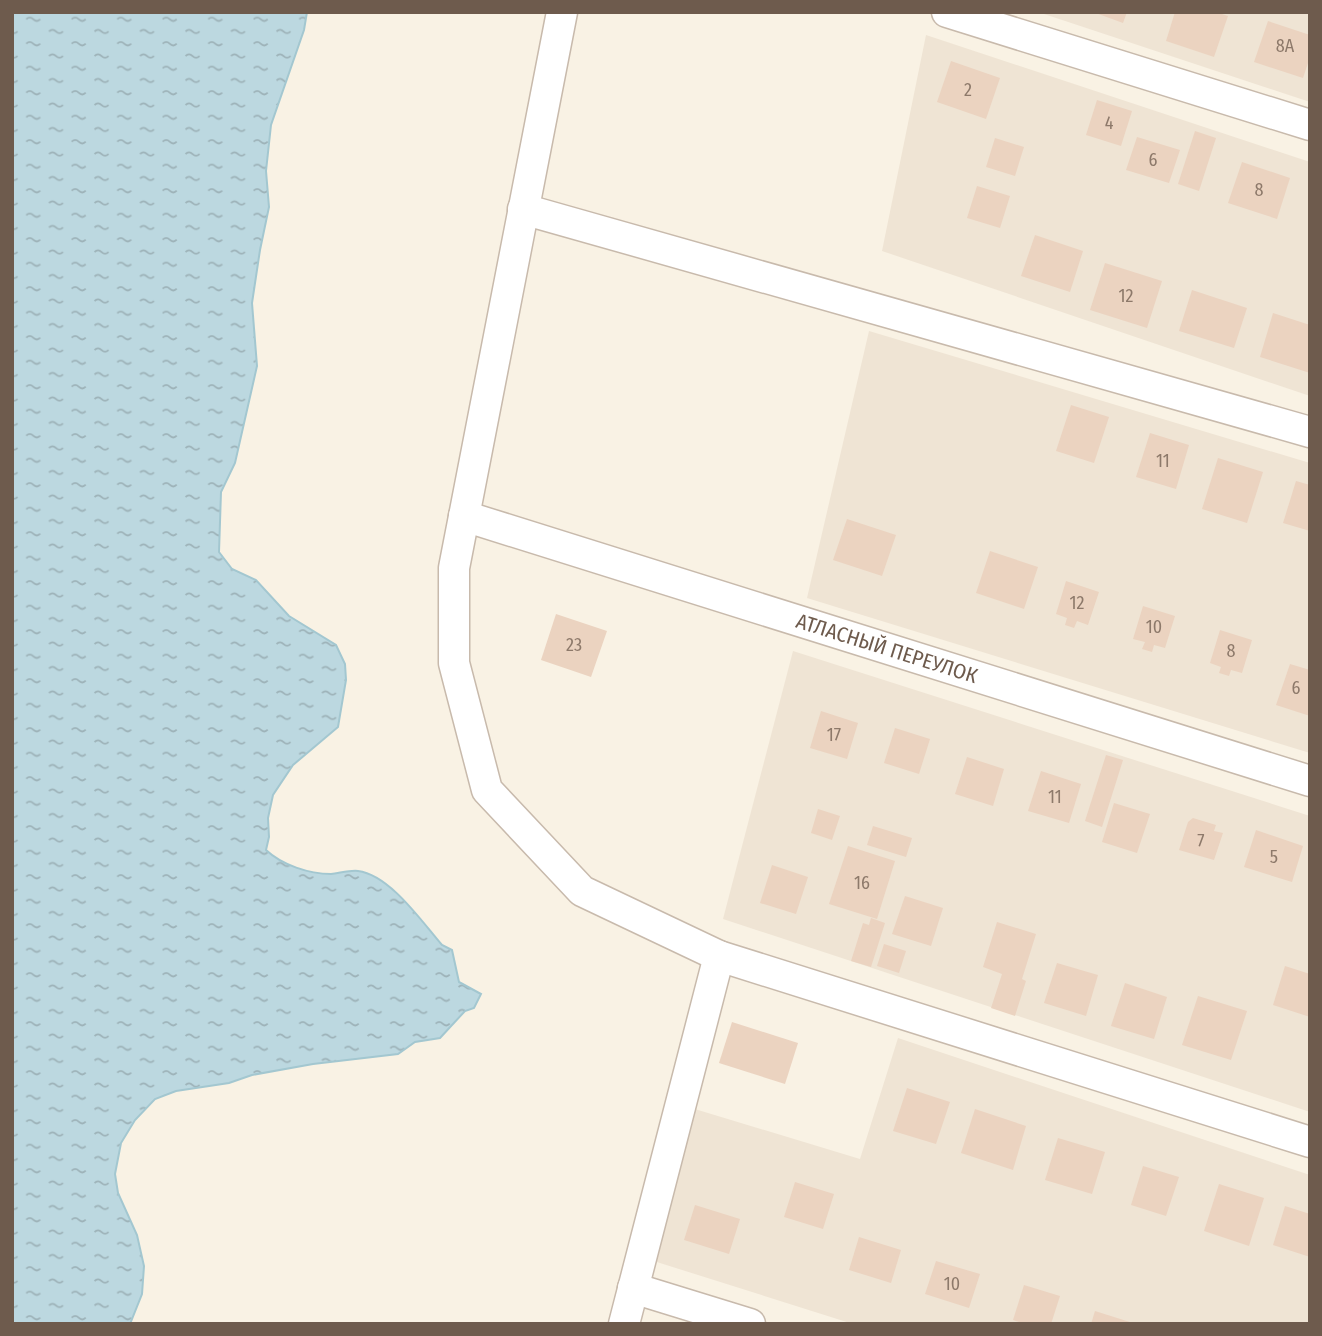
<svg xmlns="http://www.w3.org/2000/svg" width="1322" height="1336" viewBox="0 0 1322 1336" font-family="'Fira Sans Condensed',sans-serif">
<defs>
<pattern id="water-ripples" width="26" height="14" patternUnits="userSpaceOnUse" patternTransform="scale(1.75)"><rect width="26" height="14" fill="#bcd8e0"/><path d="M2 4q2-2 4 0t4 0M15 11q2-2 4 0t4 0" fill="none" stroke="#9db2b8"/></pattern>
</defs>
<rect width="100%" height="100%" fill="#f9f2e4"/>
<g fill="#efe4d4">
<path d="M1038,12H1310V102Z"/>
<path d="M926,35L1310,162V396L882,251Z"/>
<path d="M869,331L1310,463V753L807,598Z"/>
<path d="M793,651L1310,816V1112L723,919Z"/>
<path d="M898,1038L1310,1175V1324H853L641,1257L675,1103L860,1159Z"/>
</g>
<path fill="url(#water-ripples)" stroke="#a3c7d0" stroke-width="2" d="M12,12H307L304,30L271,125L266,171L269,207L260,250L252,303L257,366L235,463L221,492L219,552L232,569L256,580L289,616L336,645L345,664L346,680L338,727L293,765L273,795L268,818L269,837L266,850C282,865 309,874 331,874C340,873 350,870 358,871C390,875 422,922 442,945L452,950L459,982L481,994L474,1008L465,1011L440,1038L415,1042L398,1054L313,1064L252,1075L229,1083L176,1091L155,1099L135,1120L121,1143L115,1174L118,1193L137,1235L144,1266L142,1294L130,1324H12Z"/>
<g fill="#ebd3c0">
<path d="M1093,12H1127L1123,23Z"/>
<path d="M1175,12H1216L1228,16L1214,57L1166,41Z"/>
<path d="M1268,21L1310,35V57L1303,78L1254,62Z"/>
<path d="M951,61L1000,78L986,119L937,102Z"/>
<path d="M1097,100L1132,111L1121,146L1086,135Z"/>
<path d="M1195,131L1216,138L1199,191L1178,184Z"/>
<path d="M1137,137L1180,150L1169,183L1126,170Z"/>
<path d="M995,138L1024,147L1015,176L986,167Z"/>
<path d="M1242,162L1290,178L1277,219L1228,203Z"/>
<path d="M977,186L1010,196L1000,228L967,218Z"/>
<path d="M1035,235L1083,251L1070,292L1021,276Z"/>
<path d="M1105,263L1162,281L1147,328L1090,310Z"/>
<path d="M1192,290L1247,308L1234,348L1179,331Z"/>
<path d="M1273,313L1310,325V373L1260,357Z"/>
<path d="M1071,405L1109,417L1094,463L1056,451Z"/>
<path d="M1150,433L1189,445L1176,489L1136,477Z"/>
<path d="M1218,458L1263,472L1247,523L1202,509Z"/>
<path d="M1296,481L1310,485V531L1283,523Z"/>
<path d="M847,519L896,535L882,576L833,560Z"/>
<path d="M990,551L1038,567L1024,609L976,593Z"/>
<path d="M1066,581L1099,592L1088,625L1077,621L1074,628L1065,625L1067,618L1056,614Z"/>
<path d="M1143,606L1175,616L1165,648L1154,645L1152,652L1142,649L1145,642L1133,639Z"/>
<path d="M556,614L607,631L591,677L541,660Z"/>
<path d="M1220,630L1252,640L1242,673L1231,670L1229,676L1219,673L1221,667L1210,663Z"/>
<path d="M1290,664L1310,670V716L1276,705Z"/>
<path d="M821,711L858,723L847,759L810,748Z"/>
<path d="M895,728L930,739L919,774L884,763Z"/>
<path d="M1106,755L1123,760L1102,827L1085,821Z"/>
<path d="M967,757L1004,769L993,806L955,794Z"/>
<path d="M1041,771L1081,784L1069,823L1028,811Z"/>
<path d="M1114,803L1150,814L1137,853L1102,842Z"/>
<path d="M818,809L840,816L832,840L811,833Z"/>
<path d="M1193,818L1216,825L1214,831L1223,833L1214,860L1179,850L1188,822Z"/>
<path d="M873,826L912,838L906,857L867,845Z"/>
<path d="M1256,830L1303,846L1292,882L1244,867Z"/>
<path d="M848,846L895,861L877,919L829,904Z"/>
<path d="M772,865L808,877L796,914L760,903Z"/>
<path d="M905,896L943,908L931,946L892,934Z"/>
<path d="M871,918L885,923L871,967L851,961L863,923L869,925Z"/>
<path d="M997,922L1036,934L1022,979L1026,981L1015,1016L991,1008L1002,974L983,967Z"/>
<path d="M884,944L906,951L899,973L877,966Z"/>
<path d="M1057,963L1098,975L1086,1016L1044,1003Z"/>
<path d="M1285,966L1310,974V1017L1273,1005Z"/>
<path d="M1125,983L1167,997L1154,1039L1111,1026Z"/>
<path d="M1198,996L1247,1011L1231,1060L1182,1045Z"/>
<path d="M732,1022L798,1043L785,1084L719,1063Z"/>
<path d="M907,1088L950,1102L936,1144L893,1131Z"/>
<path d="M975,1109L1026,1126L1013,1170L961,1153Z"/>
<path d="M1058,1138L1105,1152L1092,1194L1045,1180Z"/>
<path d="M1143,1166L1179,1177L1166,1216L1131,1205Z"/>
<path d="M795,1182L834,1194L823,1229L784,1217Z"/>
<path d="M1219,1184L1264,1198L1249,1246L1204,1231Z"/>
<path d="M695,1205L740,1219L729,1254L684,1240Z"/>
<path d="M1285,1206L1310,1214V1257L1273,1245Z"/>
<path d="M859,1237L901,1250L891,1283L849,1270Z"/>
<path d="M936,1261L980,1274L969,1308L925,1294Z"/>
<path d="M1024,1285L1060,1296L1051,1324H1025L1013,1320Z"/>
<path d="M1095,1311L1133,1323V1324H1091Z"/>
</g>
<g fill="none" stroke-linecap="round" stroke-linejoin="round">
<g stroke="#c8baac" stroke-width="33">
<g id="minor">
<path d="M562,12L454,568V663L487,790L582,891L719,956L1310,1142"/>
<path d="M947,12L1310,125"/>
<path d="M523,209L1310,432"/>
<path id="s1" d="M464,516L1310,781"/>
<path d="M633,1288L750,1324"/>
<path d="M624,1324L719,956"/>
</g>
</g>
<use href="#minor" stroke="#fff" stroke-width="30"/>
</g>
<g text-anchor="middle" stroke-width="5" stroke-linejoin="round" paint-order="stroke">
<g font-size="18" fill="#8d796a">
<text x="1285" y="52">8А</text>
<text x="968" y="96">2</text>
<text x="1109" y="129">4</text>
<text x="1153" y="166">6</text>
<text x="1259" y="196">8</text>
<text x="1126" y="302">12</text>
<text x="1163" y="467">11</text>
<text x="1077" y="609">12</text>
<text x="1154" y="633">10</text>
<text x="574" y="651">23</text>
<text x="1231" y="657">8</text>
<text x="1296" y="694">6</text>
<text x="834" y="741">17</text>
<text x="1055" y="803">11</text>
<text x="1201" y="847">7</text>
<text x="1274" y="863">5</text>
<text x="862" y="889">16</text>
<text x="952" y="1290">10</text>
</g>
<g font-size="21" fill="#6e5b4d" stroke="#fcf6ea">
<text dy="7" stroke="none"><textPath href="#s1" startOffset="443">АТЛАСНЫЙ ПЕРЕУЛОК</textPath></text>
</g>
</g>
<rect width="1322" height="1336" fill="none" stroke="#6e5b4d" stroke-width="28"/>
</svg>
